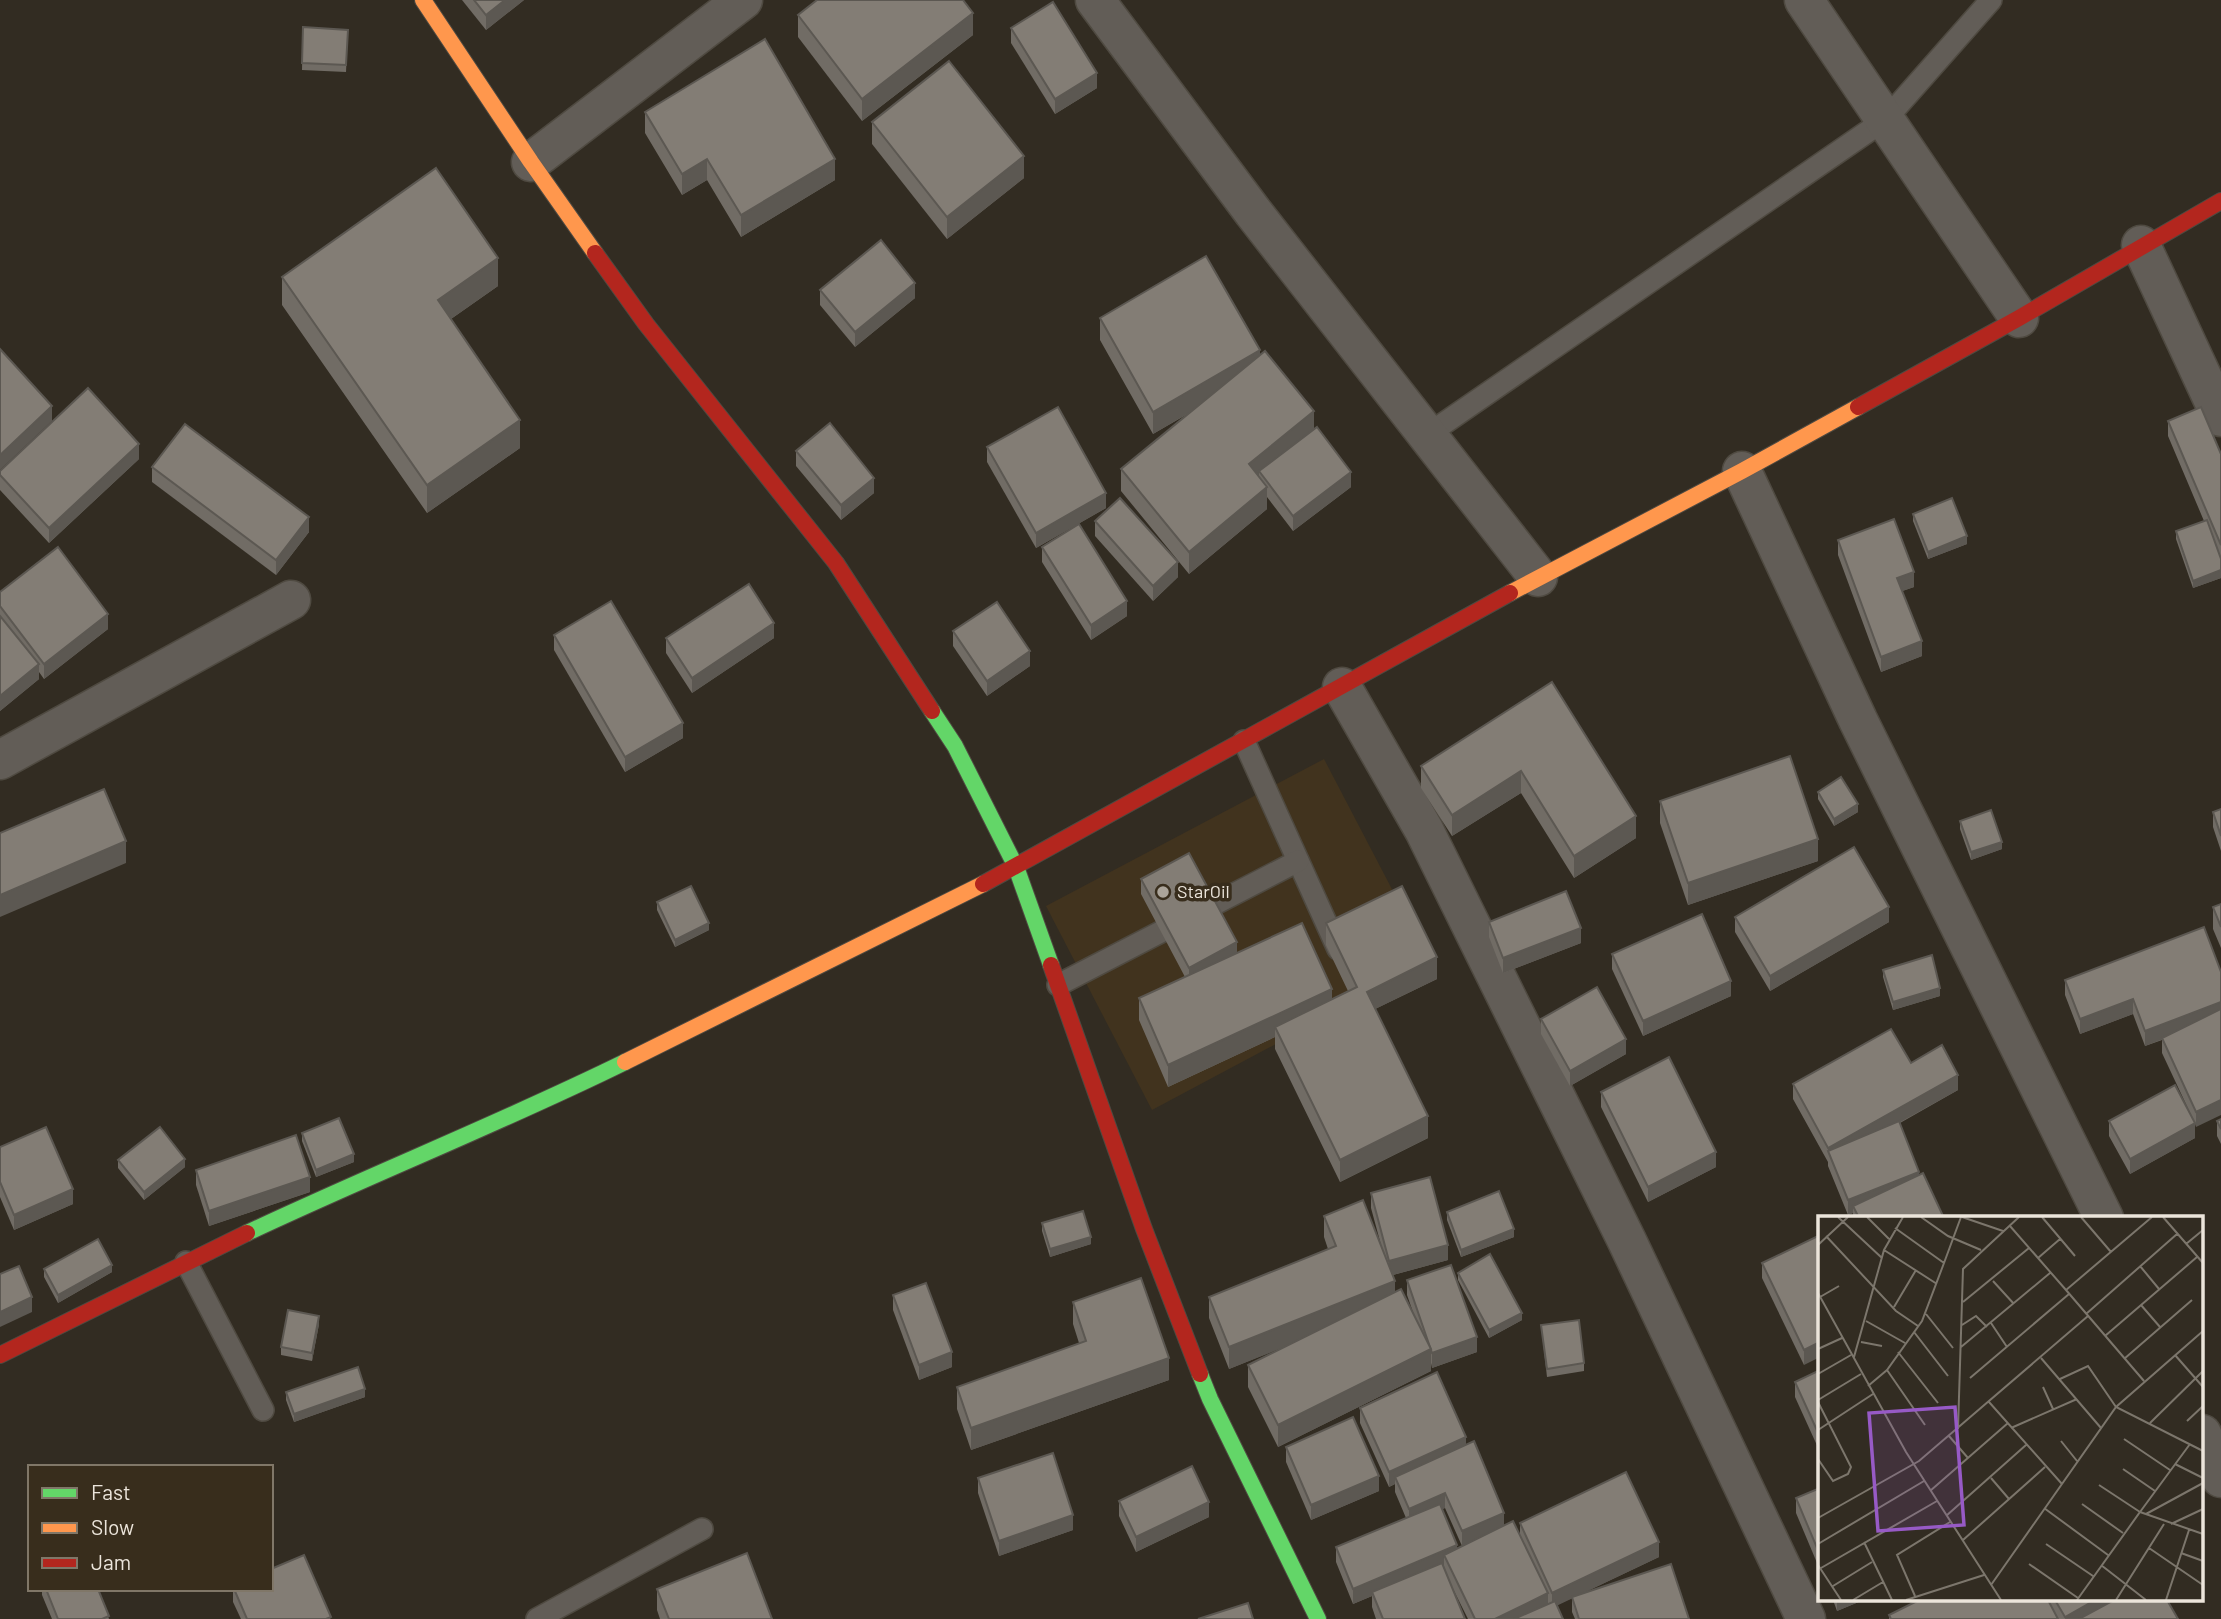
<svg xmlns="http://www.w3.org/2000/svg" width="2221" height="1619" viewBox="0 0 2221 1619" font-family="Barlow,sans-serif">
<rect width="100%" height="100%" fill="#322c22"/>
<path fill="#41331e" d="M1324,759L1430,962L1152,1110L1046,906Z"/>
<g fill="none" stroke-linecap="round" stroke-linejoin="round">
<g stroke="#4f4a41" stroke-width="24">
<g id="lane">
<path d="M1427,435L1886,119L1991,0"/>
<path d="M1244,741L1338,949"/>
<path d="M1058,985L1298,861"/>
<path d="M186,1262L263,1410"/>
<path d="M537,1619L702,1529"/>
</g>
</g>
<g stroke="#4f4a41" stroke-width="41">
<g id="street">
<path d="M1095,0L1253,212L1538,577"/>
<path d="M1804,0L2019,318"/>
<path d="M531,162L743,0"/>
<path d="M2141,245L2221,417"/>
<path d="M1742,471L1858,720L2104,1218"/>
<path d="M1342,687L1424,830L1627,1241L1806,1619"/>
<path d="M0,760L291,600"/>
<path d="M2202,1434L2221,1478"/>
</g>
</g>
<g stroke="#4f4a41" stroke-width="18">
<g id="fast">
<path d="M932,711L955,746L1016,867L1051,965"/>
<path d="M247,1233C372,1174 501,1123 625,1062"/>
<path d="M1200,1374L1210,1399L1318,1619"/>
</g>
</g>
<g stroke="#4f4a41" stroke-width="18">
<g id="slow">
<path d="M423,0L531,162L595,253"/>
<path d="M1510,593L1742,471L1858,407"/>
<path d="M625,1062L983,884"/>
</g>
</g>
<g stroke="#4f4a41" stroke-width="18">
<g id="jam">
<path d="M595,253L646,324L836,563L932,711"/>
<path d="M1858,407L2019,318L2221,201"/>
<path d="M983,884L1510,593"/>
<path d="M1051,965L1144,1229L1200,1374"/>
<path d="M0,1355L247,1233"/>
</g>
</g>
<use href="#lane" stroke="#625d57" stroke-width="21"/>
<use href="#street" stroke="#625d57" stroke-width="38"/>
<use href="#fast" stroke="#63d668" stroke-width="16"/>
<use href="#slow" stroke="#ff974d" stroke-width="16"/>
<use href="#jam" stroke="#b3261e" stroke-width="16"/>
</g>
<g fill="#716c65" fill-rule="evenodd">
<path d="M462,0H524L486,30Z"/>
<path d="M798,15L973,35L862,121L798,37Z"/>
<path d="M303,27L348,30L346,72L302,70Z"/>
<path d="M1011,28L1097,88L1055,114L1011,43Z"/>
<path d="M645,112L835,180L741,237L707,180L682,195L645,133Z"/>
<path d="M872,122L1024,178L947,239L872,144Z"/>
<path d="M282,277L498,286L451,319L520,448L427,513L282,305Z"/>
<path d="M820,290L915,298L855,347L820,305Z"/>
<path d="M1100,318L1260,355L1314,430L1351,487L1293,531L1267,497V509L1189,574L1121,491V469L1191,412L1153,434L1100,340Z"/>
<path d="M2168,421L2221,454V578L2193,588L2176,539V531L2204,521L2168,436Z"/>
<path d="M987,447L1106,508L1036,548L987,462Z"/>
<path d="M796,451L874,493L841,520L796,466Z"/>
<path d="M139,459L49,543L0,490V471Z"/>
<path d="M152,467L309,532L276,575L152,482Z"/>
<path d="M1913,514L1967,544L1928,559L1913,521Z"/>
<path d="M1095,521L1178,577L1153,601L1095,536Z"/>
<path d="M1838,540L1914,587L1902,591L1922,656L1881,672L1838,555Z"/>
<path d="M1042,547L1127,616L1091,640L1042,562Z"/>
<path d="M0,592L108,629L44,679L39,672V679L0,711Z"/>
<path d="M953,631L1030,666L987,696L953,646Z"/>
<path d="M554,635L683,738L625,772L554,650Z"/>
<path d="M666,638H774L692,693L666,653Z"/>
<path d="M1552,682L1636,838L1574,878L1521,793L1452,836L1421,788V766Z"/>
<path d="M1818,792L1858,812L1834,826L1818,799Z"/>
<path d="M1660,801L1818,861L1688,905L1660,823Z"/>
<path d="M2221,809V851L2213,827V812Z"/>
<path d="M1960,821L2002,849L1971,860L1960,829Z"/>
<path d="M1141,879L1237,953L1332,999L1348,991L1326,945V923L1437,979L1375,1009L1428,1138L1340,1182L1275,1049V1037L1168,1087L1139,1020V998L1185,977L1141,894Z"/>
<path d="M657,902L709,930L675,947L657,910Z"/>
<path d="M2221,904V948L2213,929V907Z"/>
<path d="M1735,917L1889,922L1770,991L1735,932Z"/>
<path d="M1489,922L1581,943L1503,973L1489,937Z"/>
<path d="M2204,927L2196,1127L2195,1123V1138L2130,1174L2109,1136V1121L2192,1117L2162,1053V1040L2145,1046L2133,1014L2080,1034L2065,995V980Z"/>
<path d="M1612,954L1731,996L1643,1036L1612,969Z"/>
<path d="M1883,970L1940,996L1893,1010L1883,977Z"/>
<path d="M1541,1019L1626,1054L1570,1086L1541,1034Z"/>
<path d="M1911,1063L1958,1090L1900,1123L1919,1175L1944,1218H1853V1213L1848,1215L1828,1166V1162L1793,1099V1084Z"/>
<path d="M1601,1092L1716,1167L1648,1202L1601,1107Z"/>
<path d="M2221,1119V1144L2217,1136V1121Z"/>
<path d="M302,1133L354,1162L316,1177L302,1141Z"/>
<path d="M0,1147L73,1204L14,1230L0,1197Z"/>
<path d="M118,1160L185,1167L144,1200L118,1168Z"/>
<path d="M196,1170L310,1192L209,1226L196,1185Z"/>
<path d="M1371,1193L1448,1260L1393,1275L1395,1292L1414,1315L1407,1295V1280L1477,1352L1432,1368L1431,1363V1371L1278,1447L1248,1387V1365L1290,1344L1229,1369L1209,1318V1297L1328,1249L1324,1237V1216L1381,1245L1371,1208Z"/>
<path d="M1447,1212L1514,1237L1461,1257L1447,1220Z"/>
<path d="M1042,1223L1091,1244L1050,1257L1042,1231Z"/>
<path d="M1820,1235L1804,1365L1762,1278V1263Z"/>
<path d="M44,1269L112,1272L58,1303L44,1277Z"/>
<path d="M1458,1273L1522,1320L1489,1338L1458,1280Z"/>
<path d="M893,1295L952,1367L919,1380L893,1310Z"/>
<path d="M1073,1302L1169,1380L971,1450L957,1409V1387L1079,1343L1073,1324Z"/>
<path d="M319,1324L312,1361L281,1355V1347Z"/>
<path d="M1541,1325L1584,1363V1371L1547,1377Z"/>
<path d="M1820,1370V1452L1795,1397V1382Z"/>
<path d="M286,1392L365,1397L294,1422L286,1400Z"/>
<path d="M1360,1408L1466,1445L1504,1525L1520,1536V1523L1659,1557L1581,1594L1689,1619H1575L1572,1612V1598L1557,1605L1563,1619H1468L1449,1581L1465,1619H1376L1372,1607V1596L1353,1604L1336,1562V1547L1406,1518L1395,1492V1484L1389,1487L1360,1423ZM1445,1508L1462,1546L1457,1548L1442,1509Z"/>
<path d="M1286,1447L1379,1491L1311,1520L1286,1462Z"/>
<path d="M978,1478L1073,1530L999,1556L978,1493Z"/>
<path d="M1820,1488V1570L1796,1513V1498Z"/>
<path d="M1119,1501L1209,1517L1136,1552L1119,1516Z"/>
<path d="M42,1589H98L109,1619H52L42,1595Z"/>
<path d="M233,1589H271L331,1619H241L233,1602Z"/>
<path d="M657,1589L772,1619H660L657,1610Z"/>
<path d="M1833,1600H1861V1601L1837,1611Z"/>
<path d="M1919,1600H2167L2178,1619H1889V1615Z"/>
</g>
<g fill="#5c5852">
<path d="M505,0H524L486,30V15Z"/>
<path d="M973,13V35L862,121V99Z"/>
<path d="M1097,73V88L1055,114V99Z"/>
<path d="M1024,156V178L947,239V217Z"/>
<path d="M707,159V180L682,195V174Z"/>
<path d="M835,159V180L741,237V215Z"/>
<path d="M498,258V286L438,328V300Z"/>
<path d="M915,283V298L855,347V332Z"/>
<path d="M1260,350V371L1153,434V412Z"/>
<path d="M52,406V421L0,470V455Z"/>
<path d="M1314,411V433L1259,471V478L1249,464Z"/>
<path d="M520,420V448L427,513V485Z"/>
<path d="M139,444V459L49,543V528Z"/>
<path d="M1351,472V487L1293,531V516Z"/>
<path d="M874,478V493L841,520V505Z"/>
<path d="M1267,487V509L1189,574V552Z"/>
<path d="M1106,493V508L1036,548V533Z"/>
<path d="M309,517V532L276,575V560Z"/>
<path d="M1967,536V544L1928,559V552Z"/>
<path d="M1178,562V577L1153,601V586Z"/>
<path d="M2221,570V578L2193,588V581Z"/>
<path d="M1914,572V587L1897,593V578Z"/>
<path d="M1127,601V616L1091,640V625Z"/>
<path d="M108,614V629L44,679V664Z"/>
<path d="M774,623V638L692,693V678Z"/>
<path d="M1922,641V656L1881,672V657Z"/>
<path d="M1030,651V666L987,696V681Z"/>
<path d="M39,664V679L0,711V696Z"/>
<path d="M683,723V738L625,772V757Z"/>
<path d="M1521,771V793L1452,836V815Z"/>
<path d="M1858,804V812L1834,826V819Z"/>
<path d="M1636,816V838L1574,878V856Z"/>
<path d="M1818,839V861L1688,905V883Z"/>
<path d="M126,841V863L0,917V895Z"/>
<path d="M2002,842V849L1971,860V852Z"/>
<path d="M1889,907V922L1770,991V976Z"/>
<path d="M709,923V930L675,947V940Z"/>
<path d="M1581,928V943L1503,973V958Z"/>
<path d="M1237,942V957L1189,983V968Z"/>
<path d="M1437,957V979L1367,1013V992Z"/>
<path d="M1731,981V996L1643,1036V1021Z"/>
<path d="M1940,988V996L1893,1010V1002Z"/>
<path d="M1332,989V1011L1275,1027V1037L1168,1087V1065Z"/>
<path d="M2133,999V1014L2080,1034V1019Z"/>
<path d="M2221,1002V1017L2145,1046V1031Z"/>
<path d="M1626,1039V1054L1570,1086V1071Z"/>
<path d="M1958,1075V1090L1832,1160L1828,1151V1163V1148Z"/>
<path d="M2221,1100V1115L2196,1127V1112Z"/>
<path d="M1428,1116V1138L1340,1182V1160Z"/>
<path d="M2195,1123V1138L2130,1174V1159Z"/>
<path d="M1716,1152V1167L1648,1202V1187Z"/>
<path d="M354,1154V1162L316,1177V1170Z"/>
<path d="M185,1159V1167L144,1200V1192Z"/>
<path d="M1919,1172V1187L1853,1206V1213L1848,1215V1200Z"/>
<path d="M310,1177V1192L209,1226V1211Z"/>
<path d="M73,1189V1204L14,1230V1215Z"/>
<path d="M1514,1229V1237L1461,1257V1250Z"/>
<path d="M1091,1237V1244L1050,1257V1249Z"/>
<path d="M1448,1245V1260L1389,1276V1261Z"/>
<path d="M112,1265V1272L58,1303V1295Z"/>
<path d="M1395,1281V1303L1229,1369V1347Z"/>
<path d="M32,1297V1312L0,1327V1312Z"/>
<path d="M1522,1313V1320L1489,1338V1330Z"/>
<path d="M319,1316V1324L312,1361V1353Z"/>
<path d="M1477,1337V1352L1432,1368V1353Z"/>
<path d="M1820,1342V1357L1804,1365V1350Z"/>
<path d="M1431,1349V1371L1278,1447V1425Z"/>
<path d="M952,1352V1367L919,1380V1365Z"/>
<path d="M1169,1358V1380L971,1450V1428Z"/>
<path d="M365,1389V1397L294,1422V1414Z"/>
<path d="M1466,1437V1452L1395,1477V1484L1389,1487V1472Z"/>
<path d="M1379,1476V1491L1311,1520V1505Z"/>
<path d="M1445,1493V1508L1409,1524V1509Z"/>
<path d="M1209,1502V1517L1136,1552V1537Z"/>
<path d="M1504,1513V1528L1462,1546V1531Z"/>
<path d="M1073,1515V1530L999,1556V1541Z"/>
<path d="M1659,1542V1557L1552,1608V1593Z"/>
<path d="M1457,1545V1560L1444,1555V1566L1373,1596L1372,1592V1596L1353,1604V1589Z"/>
<path d="M1548,1593V1608L1526,1619H1495Z"/>
<path d="M1837,1600H1861V1601L1837,1611Z"/>
<path d="M2095,1600H2121L2087,1619H2065V1617Z"/>
</g>
<g fill="#837d75" stroke="#5c5852" stroke-width="2">
<path d="M474,0H505L486,15Z"/>
<path d="M817,0H963L973,13L862,99L798,15Z"/>
<path d="M1053,2L1097,73L1055,99L1011,28Z"/>
<path d="M303,27L348,30L346,65L302,63Z"/>
<path d="M765,39L835,159L741,215L707,159L682,174L645,112Z"/>
<path d="M949,61L1024,156L947,217L872,122Z"/>
<path d="M436,168L498,258L438,300L520,420L427,485L282,277Z"/>
<path d="M881,240L915,283L855,332L820,290Z"/>
<path d="M1206,256L1260,350L1153,412L1100,318Z"/>
<path d="M0,349L52,406L0,455Z"/>
<path d="M1265,351L1314,411L1249,464L1267,487L1189,552L1121,469Z"/>
<path d="M88,388L139,444L49,528L0,475V471Z"/>
<path d="M1058,407L1106,493L1036,533L987,447Z"/>
<path d="M2201,407L2221,454V545L2168,421Z"/>
<path d="M830,423L874,478L841,505L796,451Z"/>
<path d="M185,424L309,517L276,560L152,467Z"/>
<path d="M1317,427L1351,472L1293,516L1259,471Z"/>
<path d="M1120,498L1178,562L1153,586L1095,521Z"/>
<path d="M1952,498L1967,536L1928,552L1913,514Z"/>
<path d="M1894,519L1914,572L1897,578L1922,641L1881,657L1838,540Z"/>
<path d="M2207,520L2221,559V570L2193,581L2176,531Z"/>
<path d="M1079,524L1127,601L1091,625L1042,547Z"/>
<path d="M58,547L108,614L44,664L0,606V592Z"/>
<path d="M749,584L774,623L692,678L666,638Z"/>
<path d="M611,601L683,723L625,757L554,635Z"/>
<path d="M997,602L1030,651L987,681L953,631Z"/>
<path d="M0,616L39,664L0,696Z"/>
<path d="M1552,682L1636,816L1574,856L1521,771L1452,815L1421,766Z"/>
<path d="M1790,756L1818,839L1688,883L1660,801Z"/>
<path d="M1841,777L1858,804L1834,819L1818,792Z"/>
<path d="M104,789L126,841L0,895V833Z"/>
<path d="M2221,809V836L2213,812Z"/>
<path d="M1991,810L2002,842L1971,852L1960,821Z"/>
<path d="M1854,847L1889,907L1770,976L1735,917Z"/>
<path d="M1189,853L1237,942L1189,968L1141,879Z"/>
<path d="M691,886L709,923L675,940L657,902Z"/>
<path d="M1402,886L1437,957L1367,992L1428,1116L1340,1160L1275,1027L1357,987L1326,923Z"/>
<path d="M1566,891L1581,928L1503,958L1489,922Z"/>
<path d="M2221,904V927L2213,907Z"/>
<path d="M1702,914L1731,981L1643,1021L1612,954Z"/>
<path d="M1302,923L1332,989L1168,1065L1139,998Z"/>
<path d="M2204,927L2221,972V1002L2145,1031L2133,999L2080,1019L2065,980Z"/>
<path d="M1932,955L1940,988L1893,1002L1883,970Z"/>
<path d="M1597,987L1626,1039L1570,1071L1541,1019Z"/>
<path d="M2221,1009V1100L2196,1112L2162,1038Z"/>
<path d="M1891,1029L1911,1063L1942,1045L1958,1075L1828,1148L1793,1084Z"/>
<path d="M1669,1057L1716,1152L1648,1187L1601,1092Z"/>
<path d="M2175,1085L2195,1123L2130,1159L2109,1121Z"/>
<path d="M339,1118L354,1154L316,1170L302,1133Z"/>
<path d="M2221,1119V1129L2217,1121Z"/>
<path d="M1899,1121L1919,1172L1848,1200L1828,1151Z"/>
<path d="M46,1127L73,1189L14,1215L0,1182V1147Z"/>
<path d="M160,1127L185,1159L144,1192L118,1160Z"/>
<path d="M296,1135L310,1177L209,1211L196,1170Z"/>
<path d="M1923,1173L1944,1218H1859L1853,1206Z"/>
<path d="M1430,1177L1448,1245L1389,1261L1371,1193Z"/>
<path d="M1499,1191L1514,1229L1461,1250L1447,1212Z"/>
<path d="M1363,1200L1395,1281L1229,1347L1209,1297L1336,1246L1324,1216Z"/>
<path d="M1083,1211L1091,1237L1050,1249L1042,1223Z"/>
<path d="M1820,1235V1342L1804,1350L1762,1263Z"/>
<path d="M98,1239L112,1265L58,1295L44,1269Z"/>
<path d="M1490,1254L1522,1313L1489,1330L1458,1273Z"/>
<path d="M1451,1265L1477,1337L1432,1353L1407,1280Z"/>
<path d="M19,1266L32,1297L0,1312V1274Z"/>
<path d="M1141,1278L1169,1358L971,1428L957,1387L1086,1341L1073,1302Z"/>
<path d="M926,1283L952,1352L919,1365L893,1295Z"/>
<path d="M1401,1289L1431,1349L1278,1425L1248,1365Z"/>
<path d="M288,1310L319,1316L312,1353L281,1347Z"/>
<path d="M1579,1320L1584,1363L1547,1369L1541,1325Z"/>
<path d="M358,1367L365,1389L294,1414L286,1392Z"/>
<path d="M1820,1370V1437L1795,1382Z"/>
<path d="M1437,1372L1466,1437L1389,1472L1360,1408Z"/>
<path d="M1353,1417L1379,1476L1311,1505L1286,1447Z"/>
<path d="M1474,1441L1504,1513L1462,1531L1445,1493L1409,1509L1395,1477Z"/>
<path d="M1053,1453L1073,1515L999,1541L978,1478Z"/>
<path d="M1192,1466L1209,1502L1136,1537L1119,1501Z"/>
<path d="M1626,1472L1659,1542L1552,1593L1520,1523Z"/>
<path d="M1820,1488V1555L1796,1498Z"/>
<path d="M1440,1504L1457,1545L1353,1589L1336,1547Z"/>
<path d="M1513,1521L1548,1593L1495,1619H1475L1444,1555Z"/>
<path d="M747,1553L772,1619H669L657,1589Z"/>
<path d="M304,1555L331,1617L326,1619H247L234,1589H271V1569Z"/>
<path d="M1442,1563L1465,1619H1383L1372,1592Z"/>
<path d="M1671,1564L1689,1619H1579L1572,1597Z"/>
<path d="M46,1589H98L109,1616L102,1619H58Z"/>
<path d="M1919,1600H2048L2058,1619H1891L1889,1615Z"/>
<path d="M2055,1600H2095L2065,1617Z"/>
<path d="M2114,1600H2167L2178,1619H2079Z"/>
<path d="M1555,1601L1563,1619H1514Z"/>
<path d="M1248,1603L1253,1619H1198Z"/>
</g>
<circle fill="#aba49a" stroke="#382d1c" stroke-width="2.5" cx="1163" cy="892" r="7"/>
<g text-anchor="middle" stroke-width="7" stroke-linejoin="round" paint-order="stroke">
<g font-size="18" fill="#ece5db" stroke="#382d1c" text-anchor="start">
<text x="1177" y="898">StarOil</text>
</g>
</g>
<g transform="translate(1818 1216)">
<rect width="385" height="385" fill="#322c22"/>
<path fill="none" stroke="#7c766c" stroke-width="2" d="M20,1L64,42M49,1L71,23M103,1L130,20L163,34M144,1L185,15M224,1L257,40M263,1L293,36M345,1L385,47M192,10L248,74M77,12L126,47L143,1M8,20L78,95L100,110M368,28L385,14M0,29L30,1M66,34L119,68M220,42L242,23M322,50L341,73M175,65L196,88M0,77L88,236L183,384M2,81L21,70M145,86L211,32M323,89L342,111M76,91L98,54M108,98L135,132M268,98L359,18M48,105L87,127M173,107L189,131M144,109L158,100L169,111M96,116L130,160M287,120L379,41M43,126L64,130M143,131L232,57M0,133L24,122M80,136L120,187M357,139L385,171M36,141L66,34L85,1M223,142L283,212M306,143L374,84M69,154L107,209M0,158L33,139M152,162L251,78M242,163L270,150L298,191L385,235M326,165L248,74L334,1M50,170L69,154L104,105L126,47M225,171L235,193M0,184L43,158M0,186L33,251L30,258L15,265L0,243M171,186L244,268M369,205L385,190M332,207L385,155M193,212L259,183M140,213L145,53L201,1M0,214L55,178M131,220L150,242M306,223L352,254M243,225L259,245M357,248L385,262M305,253L337,275M173,262L191,283M281,269L322,296L372,228M112,275L190,207M264,288L305,317M226,292L290,339M328,298L385,267M128,300L208,229M0,302L101,245L270,100M353,308L385,293M145,324L227,251M46,326L74,384M0,328L106,265M228,328L275,360M331,332L385,369M363,337L385,345M211,348L260,382M0,349L23,384M283,349L328,384M3,352L119,285M173,369L298,191L385,115M15,370L54,346M97,380L79,339L132,306M35,384L65,366M88,384L166,359M259,384L322,296L385,318M298,384L346,308M348,384L371,314"/>
<path fill="#975ac6" fill-opacity="0.15" stroke="#975ac6" stroke-width="3.5" d="M137,191L146,309L60,315L51,197Z"/>
<rect width="385" height="385" fill="none" stroke="#ece5db" stroke-width="3.5"/>
</g>
<rect x="28" y="1465" width="245" height="126" fill="#382d1c" stroke="#807768" stroke-width="2"/>
<rect x="42" y="1488" width="35" height="10" fill="#63d668" stroke="#807768" stroke-width="2"/>
<text x="91" y="1500" font-size="21" fill="#ece5db">Fast</text>
<rect x="42" y="1523" width="35" height="10" fill="#ff974d" stroke="#807768" stroke-width="2"/>
<text x="91" y="1535" font-size="21" fill="#ece5db">Slow</text>
<rect x="42" y="1558" width="35" height="10" fill="#b3261e" stroke="#807768" stroke-width="2"/>
<text x="91" y="1570" font-size="21" fill="#ece5db">Jam</text>
</svg>
